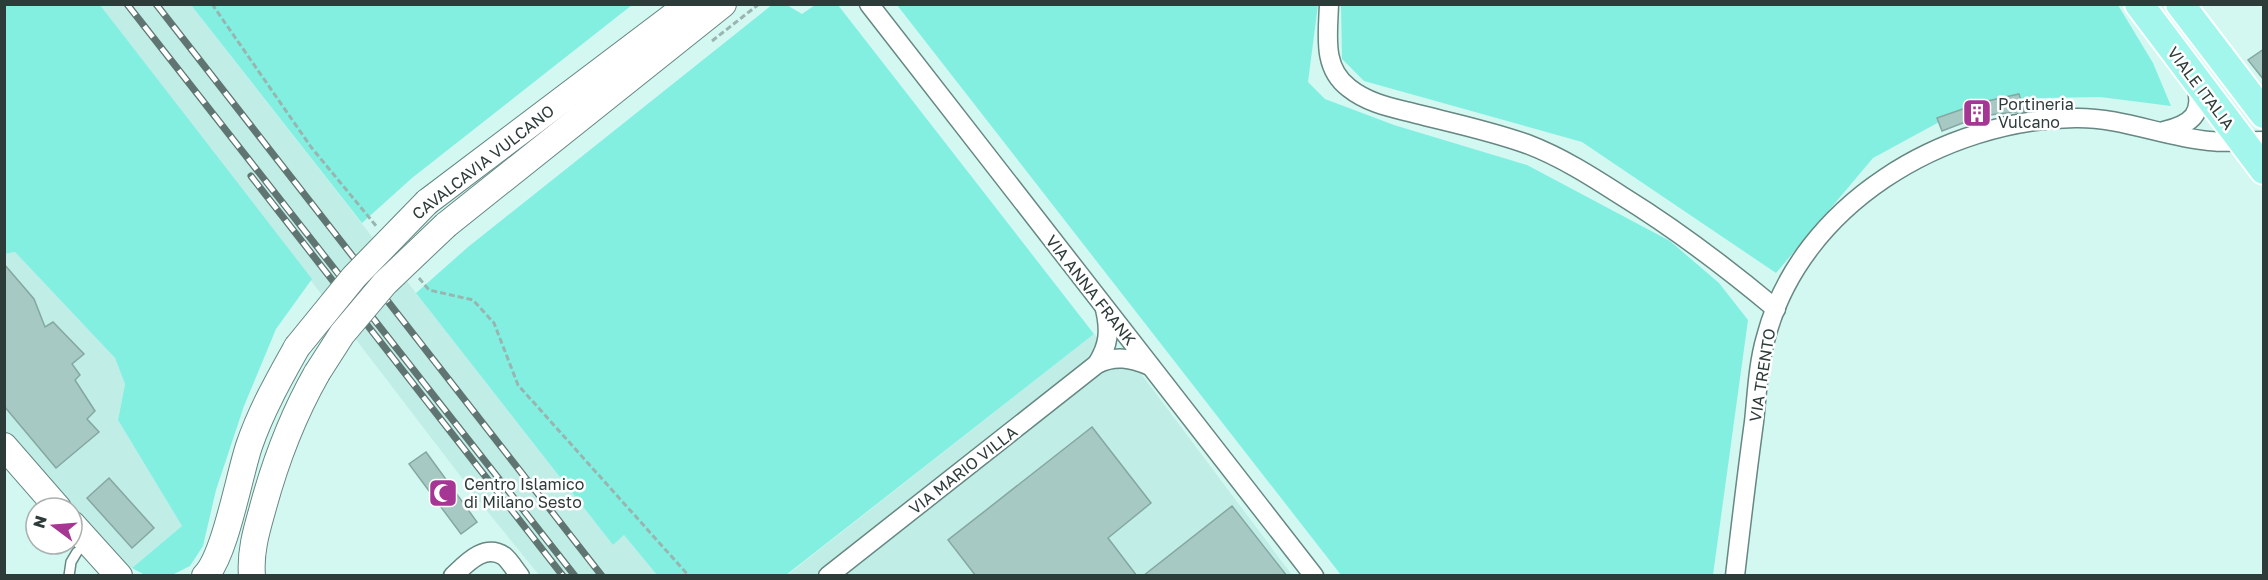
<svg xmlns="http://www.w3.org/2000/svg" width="2268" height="580" viewBox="0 0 2268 580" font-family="'Golos Text',sans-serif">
<rect width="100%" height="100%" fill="#d3f8f2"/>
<g fill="#c0ede6">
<path d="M100,5H191L613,545L624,535L657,575H539L491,516Z"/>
<path d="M15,252L115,358L125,384L118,420L182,526L132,568L104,553L72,515V508H66L5,438L4,254Z"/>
<path d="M1094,334L1139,371L1292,575L786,576Z"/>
</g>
<g fill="#83efe1">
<path d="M773,4L787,5L802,14L815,5H838L1094,334L786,575H657L624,535L613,545L416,293L468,247Z"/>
<path d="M4,5H100L312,279L276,329L244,406L216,490L203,546L190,566L172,575H145L132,568L182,526L118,420L125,384L115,358L15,252L5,254Z"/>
<path d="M191,5H632L412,178L362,223Z"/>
<path d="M897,5H1318L1308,82L1325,99L1394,125L1527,165L1670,241L1719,283L1748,320L1713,575H1341Z"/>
<path d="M1341,5H2118L2153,63L2171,106L2100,97L2044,98L1965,108L1873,158L1776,273L1582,142L1364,81L1342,59Z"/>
</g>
<g fill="#a6c9c3" stroke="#85a7a2" stroke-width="1.5">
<path d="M2264,49V80L2248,60Z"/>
<path d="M2019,94L2024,111L1981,116L1942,131L1937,118L1983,102Z"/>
<path d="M4,264L34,299L45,327L53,322L84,354L72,364L80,375L75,380L95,411L87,419L99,432L56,468L4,406Z"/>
<path d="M1092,427L1151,503L1108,538L1137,576H976L948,540Z"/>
<path d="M426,452L477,522L461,534L409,464Z"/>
<path d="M109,478L154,528L132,548L87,498Z"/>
<path d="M1232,506L1287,576H1143Z"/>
</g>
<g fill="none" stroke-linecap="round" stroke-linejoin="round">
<g stroke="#668782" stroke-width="12">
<path id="lane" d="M69,576L71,562L77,552"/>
</g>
<g stroke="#668782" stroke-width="21">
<g id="street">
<path d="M869,4L1314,576"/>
<path d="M1329,4C1328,35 1322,68 1349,88C1369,104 1394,108 1417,114C1453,123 1491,131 1527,144C1561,157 1591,176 1622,196C1677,230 1727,268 1776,309"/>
<path d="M2164,131C2192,124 2204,114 2196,84"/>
<path d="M1097,364C1109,345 1110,331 1105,309"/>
<path d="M453,576C466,564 484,543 504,556C510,561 515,570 520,576"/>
<path d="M828,576L1097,364C1115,355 1131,358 1150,366"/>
<path d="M1735,576C1741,524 1747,473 1754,422C1757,394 1758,364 1766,337C1801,204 1944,120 2075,118C2121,117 2164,137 2209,141C2227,143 2246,141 2264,141"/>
</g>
</g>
<g stroke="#668782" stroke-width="28">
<g id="secondary">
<path d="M427,202L689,4"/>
<path d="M446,225L723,4"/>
<path d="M4,446L58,508"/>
<path d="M72,524L119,576"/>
<path d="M205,576C225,556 239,476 249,446C261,411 279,379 297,347"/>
<path d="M252,576C250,553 256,532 262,511C275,462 292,417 317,373"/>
</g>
</g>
<g stroke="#fff" stroke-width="32">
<g id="primary">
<path d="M2139,4L2264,170"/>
<path d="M2180,4L2264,114"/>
</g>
</g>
<g stroke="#98b5b0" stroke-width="3" stroke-dasharray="6 3" stroke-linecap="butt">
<path d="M212,4L311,147L377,227"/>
<path d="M712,41L759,4"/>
<path d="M419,278L429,290L473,300L494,323L518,385L689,576"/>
</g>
<use href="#lane" stroke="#fff" stroke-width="9"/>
<use href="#street" stroke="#fff" stroke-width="18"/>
<use href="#secondary" stroke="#fff" stroke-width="26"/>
<use href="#primary" stroke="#a3f6ec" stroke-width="28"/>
<g stroke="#607572" stroke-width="7">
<g id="rail">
<path d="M127,4L575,576"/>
<path d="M156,4L602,576"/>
<path d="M251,176L563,576"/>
</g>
</g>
<use href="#rail" stroke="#fff" stroke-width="4.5" stroke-dasharray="14" stroke-linecap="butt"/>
<g stroke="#668782" stroke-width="28" stroke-linecap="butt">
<g id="secondary-bridge">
<path d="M297,347L354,277L427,202"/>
<path d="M317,373L342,334L385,283L446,225"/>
</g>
</g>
<use href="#secondary-bridge" stroke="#fff" stroke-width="26"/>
</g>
<defs>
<g id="building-square" transform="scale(1.5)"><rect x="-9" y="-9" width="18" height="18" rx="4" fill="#a53693" stroke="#fff"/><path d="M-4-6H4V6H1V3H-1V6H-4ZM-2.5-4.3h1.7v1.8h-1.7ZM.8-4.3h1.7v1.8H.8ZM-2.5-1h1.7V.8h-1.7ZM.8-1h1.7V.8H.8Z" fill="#fff"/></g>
<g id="mosque-square" transform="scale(1.5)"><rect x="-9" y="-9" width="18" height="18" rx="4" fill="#a53693" stroke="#fff"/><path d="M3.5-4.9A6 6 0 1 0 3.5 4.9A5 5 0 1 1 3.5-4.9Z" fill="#fff"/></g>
</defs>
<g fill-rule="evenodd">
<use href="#building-square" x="1977" y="113"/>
<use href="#mosque-square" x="443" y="493"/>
</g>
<g text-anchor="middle" stroke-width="5" stroke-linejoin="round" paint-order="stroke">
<g font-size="16" fill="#2d3b39" stroke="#fff">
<text transform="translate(2201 88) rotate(53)" y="6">VIALE ITALIA</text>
<text transform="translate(483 162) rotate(-38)" y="6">CAVALCAVIA VULCANO</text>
<text transform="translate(1091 290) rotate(52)" y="6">VIA ANNA FRANK</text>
<text transform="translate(1762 375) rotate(-81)" y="6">VIA TRENTO</text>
<text transform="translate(963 470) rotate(-38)" y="6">VIA MARIO VILLA</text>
</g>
<g font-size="16" fill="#2d3b39" stroke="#fff" text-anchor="start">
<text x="1998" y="110">Portineria<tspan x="1998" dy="18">Vulcano</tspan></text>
<text x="464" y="490">Centro Islamico<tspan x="464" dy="18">di Milano Sesto</tspan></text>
</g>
</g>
<rect width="2268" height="580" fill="none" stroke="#2d3b39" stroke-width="12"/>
<g transform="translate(54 526) rotate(286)"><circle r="28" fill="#ffffff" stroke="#abb1b0" stroke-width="1.5"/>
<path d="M0-4.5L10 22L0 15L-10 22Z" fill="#a53693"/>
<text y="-9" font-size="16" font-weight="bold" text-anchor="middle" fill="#2d3b39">N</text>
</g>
</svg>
